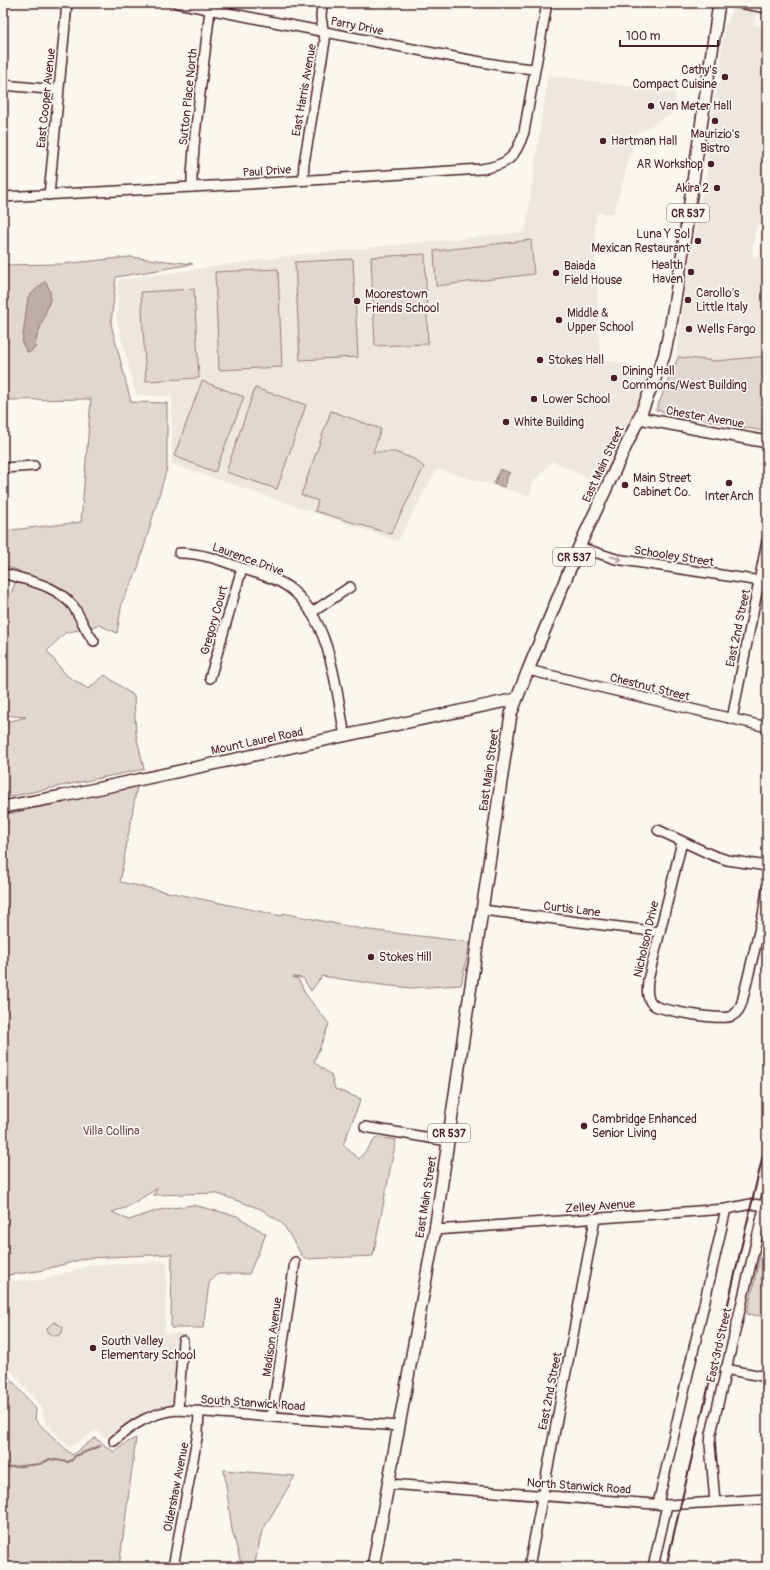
<svg xmlns="http://www.w3.org/2000/svg" width="770" height="1570" viewBox="0 0 770 1570" font-family="Pangolin,sans-serif">
<rect width="100%" height="100%" fill="#fbf7ec"/>
<filter id="ink" filterUnits="userSpaceOnUse"><feTurbulence type="fractalNoise" baseFrequency=".025" numOctaves="2"/><feDisplacementMap in="SourceGraphic" scale="8" xChannelSelector="R" yChannelSelector="G"/><feConvolveMatrix kernelMatrix="1 2 1 2 8 2 1 2 1" color-interpolation-filters="sRGB"/></filter>
<g filter="url(#ink)">
<g fill="#eee7de">
<path d="M732,7L757,10L755,25L767,27V226L756,225L752,256L767,259V356L716,361L676,357L691,250L693,251L694,246L697,216L700,213V208H699L703,193L706,178L708,161L706,157L714,101L717,87L720,85L721,52L726,21H729Z"/>
<path d="M548,75L676,93L671,115L636,134L614,213H597L595,226L599,341L601,359L659,371L605,487L553,461L534,480L529,496L437,469L398,541L172,464V396L136,395L117,321L118,280L287,256L525,232Z"/>
<path d="M167,1261L165,1333L185,1334L178,1410L154,1414L114,1444L96,1430L70,1448L45,1422L42,1408L3,1361V1286L10,1281L42,1280L91,1265Z"/>
</g>
<g fill="#e2d7d0" stroke="#967b7e">
<path d="M531,240L534,274L436,286L434,251Z"/>
<path d="M425,254L428,344L375,346L371,257Z"/>
<path d="M130,257L193,264L116,277L111,324L131,402L167,403V468L137,571L122,602L117,633L99,625L65,633L47,651L66,675L88,689L105,675L134,696L136,734L144,769L3,798V723L26,717L3,715V613L20,571L3,565V531L81,522L91,399L3,400V265L62,264Z"/>
<path d="M353,259L358,357L300,360L295,262Z"/>
<path d="M278,269L282,367L219,370L215,272Z"/>
<path d="M194,289L199,378L146,381L141,292Z"/>
<path d="M767,356V432L656,410L678,357L716,361Z"/>
<path d="M202,381L244,397L215,472L174,456Z"/>
<path d="M255,388L306,405L277,489L226,472Z"/>
<path d="M331,411L381,429L373,452H395L414,459L424,467L391,534L315,511L318,501L301,495Z"/>
<path d="M137,786L120,882L282,916L283,913L361,929L470,942L461,985L411,988L381,985L322,976L311,991L303,978L293,977L299,980L306,995L329,1024L314,1062L331,1075L335,1089L361,1099L343,1145L359,1159L377,1137L396,1140L373,1256L304,1259L283,1224L261,1209L215,1193L153,1195L158,1188L125,1208L112,1212L129,1220L159,1210L193,1205L237,1216L266,1234L249,1274H218L209,1283L203,1328H171L172,1254L87,1258L39,1271L8,1275L3,1279V815Z"/>
<path d="M767,1224V1317L747,1314Z"/>
<path d="M54,1322L63,1327L62,1333L58,1336L52,1335L47,1332V1328Z"/>
<path d="M3,1370L36,1409L35,1420L72,1455L95,1438L114,1452L126,1443L136,1438L119,1567H3Z"/>
<path d="M224,1470L295,1476L262,1531L254,1567H242L232,1530Z"/>
</g>
<g fill="#bfadaa" stroke="#907477">
<path d="M44,282H46L50,291V300L36,340L35,348L30,352H27L22,343L28,297Z"/>
<path d="M500,469L510,473L508,475L505,487L494,484Z"/>
</g>
<g fill="none" stroke-linecap="round" stroke-linejoin="round">
<path stroke="#907477" stroke-width="2" d="M3,1468L40,1464L50,1459L68,1462L72,1460L75,1456L100,1446"/>
<g stroke="#4a1f2b" stroke-width="12">
<g id="minor">
<path d="M177,3L464,59L505,66L534,69"/>
<path d="M739,3L767,8"/>
<path d="M3,85L58,90"/>
<path d="M303,180L304,163L325,41L321,17L322,3"/>
<path d="M192,187V175L195,135L210,10"/>
<path d="M49,195L67,3"/>
<path d="M3,197L249,184L481,169C508,165 516,157 524,132L547,3"/>
<path d="M3,468L34,466"/>
<path d="M579,547L616,559L767,582"/>
<path d="M179,553C201,553 221,560 241,568C258,574 278,578 292,590C331,622 336,689 345,736"/>
<path d="M3,573C28,581 55,584 73,606C81,617 85,631 94,641"/>
<path d="M311,613L350,587"/>
<path d="M528,670L767,727"/>
<path d="M210,678L242,568"/>
<path d="M732,719L767,541"/>
<path d="M658,830L712,855L727,860L767,866"/>
<path d="M682,842L648,980C647,991 646,1000 655,1006C668,1011 721,1021 732,1016C738,1013 740,1008 742,1002L763,915L767,890"/>
<path d="M482,910L660,932"/>
<path d="M365,1127L448,1141"/>
<path d="M435,1230L726,1209L751,1204L767,1206"/>
<path d="M725,1369L767,1377"/>
<path d="M178,1410L183,1341"/>
<path d="M272,1416L295,1262"/>
<path d="M114,1441C133,1424 152,1412 178,1410L399,1426"/>
<path d="M389,1484L667,1505L767,1499"/>
<path d="M715,1502L710,1444L711,1434L767,1195"/>
<path d="M658,1504L726,1209"/>
<path d="M173,1567L198,1433L199,1411"/>
<path d="M529,1567L595,1219"/>
<path d="M653,1567L667,1505"/>
</g>
</g>
<g stroke="#4a1f2b" stroke-width="14">
<g id="major">
<path d="M639,418L767,442"/>
<path d="M3,807L63,796L516,699"/>
<path d="M373,1567L435,1230L511,714L528,670L579,547L639,418L664,356L671,324L682,257L719,3"/>
</g>
</g>
<use href="#minor" stroke="#fbf7ec" stroke-width="9"/>
<use href="#major" stroke="#fbf7ec" stroke-width="11"/>
<path stroke="#4a1f2b" stroke-width="2" d="M666,1567L767,1138"/>
</g>
<defs><path id="oneway-shaft" d="M-6 0H5M1.5-3L5.5 0L1.5 3" fill="none" stroke-width="1.6" stroke-linecap="round" stroke-linejoin="round"/></defs>
<use stroke="#ab9695" href="#oneway-shaft" transform="translate(616 558) rotate(16)"/>
</g>
<g fill="#4a1f2b" stroke="#fbf7ec" stroke-width="1.5">
<circle cx="725" cy="77" r="4"/>
<circle cx="651" cy="106" r="4"/>
<circle cx="715" cy="121" r="4"/>
<circle cx="603" cy="141" r="4"/>
<circle cx="711" cy="164" r="4"/>
<circle cx="717" cy="188" r="4"/>
<circle cx="698" cy="241" r="4"/>
<circle cx="691" cy="272" r="4"/>
<circle cx="556" cy="273" r="4"/>
<circle cx="688" cy="300" r="4"/>
<circle cx="357" cy="301" r="4"/>
<circle cx="559" cy="320" r="4"/>
<circle cx="689" cy="329" r="4"/>
<circle cx="540" cy="360" r="4"/>
<circle cx="614" cy="378" r="4"/>
<circle cx="534" cy="399" r="4"/>
<circle cx="506" cy="422" r="4"/>
<circle cx="729" cy="483" r="4"/>
<circle cx="625" cy="485" r="4"/>
<circle cx="371" cy="957" r="4"/>
<circle cx="584" cy="1126" r="4"/>
<circle cx="93" cy="1348" r="4"/>
</g>
<g text-anchor="middle" stroke-width="3.5" stroke-linejoin="round" paint-order="stroke">
<g fill="#fbf7ec" stroke="#7f6065" stroke-width="1">
<rect x="667" y="204" width="42" height="18" rx="3"/>
<rect x="553" y="548" width="42" height="18" rx="3"/>
<rect x="428" y="1124" width="42" height="18" rx="3"/>
</g>
<g font-size="11" font-weight="bold" fill="#4a1f2b">
<text x="688" y="217">CR 537</text>
<text x="574" y="561">CR 537</text>
<text x="449" y="1137">CR 537</text>
</g>
<g font-size="12" fill="#4a1f2b" stroke="#fbf7ec">
<text transform="translate(357 26) rotate(11)" y="4">Parry Drive</text>
<text transform="translate(304 90) rotate(-80)" y="4">East Harris Avenue</text>
<text transform="translate(188 97) rotate(-84)" y="4">Sutton Place North</text>
<text transform="translate(46 98) rotate(-84)" y="4">East Cooper Avenue</text>
<text transform="translate(267 171) rotate(-4)" y="4">Paul Drive</text>
<text transform="translate(705 417) rotate(10)" y="4">Chester Avenue</text>
<text transform="translate(603 464) rotate(-65)" y="4">East Main Street</text>
<text transform="translate(674 556) rotate(9)" y="4">Schooley Street</text>
<text transform="translate(248 559) rotate(20)" y="4">Laurence Drive</text>
<text transform="translate(214 620) rotate(-74)" y="4">Gregory Court</text>
<text transform="translate(738 628) rotate(-78)" y="4">East 2nd Street</text>
<text transform="translate(650 687) rotate(14)" y="4">Chestnut Street</text>
<text transform="translate(257 741) rotate(-12)" y="4">Mount Laurel Road</text>
<text transform="translate(489 770) rotate(-82)" y="4">East Main Street</text>
<text transform="translate(572 909) rotate(7)" y="4">Curtis Lane</text>
<text transform="translate(646 939) rotate(-77)" y="4">Nicholson Drive</text>
<text transform="translate(426 1197) rotate(-81)" y="4">East Main Street</text>
<text transform="translate(600 1206) rotate(-4)" y="4">Zelley Avenue</text>
<text transform="translate(272 1337) rotate(-82)" y="4">Madison Avenue</text>
<text transform="translate(719 1345) rotate(-77)" y="4">East 3rd Street</text>
<text transform="translate(550 1391) rotate(-79)" y="4">East 2nd Street</text>
<text transform="translate(253 1403) rotate(4)" y="4">South Stanwick Road</text>
<text transform="translate(579 1486) rotate(4)" y="4">North Stanwick Road</text>
<text transform="translate(176 1487) rotate(-79)" y="4">Oldershaw Avenue</text>
</g>
<g font-size="12" fill="#4a1f2b" stroke="#fbf7ec" text-anchor="start">
<text x="717" y="74" text-anchor="end">Cathy's<tspan x="717" dy="14">Compact Cuisine</tspan></text>
<text x="659" y="110">Van Meter Hall</text>
<text x="715" y="138" text-anchor="middle">Maurizio's<tspan x="715" dy="14">Bistro</tspan></text>
<text x="611" y="145">Hartman Hall</text>
<text x="703" y="168" text-anchor="end">AR Workshop</text>
<text x="709" y="192" text-anchor="end">Akira 2</text>
<text x="690" y="238" text-anchor="end">Luna Y Sol<tspan x="690" dy="14">Mexican Restaurant</tspan></text>
<text x="683" y="269" text-anchor="end">Health<tspan x="683" dy="14">Haven</tspan></text>
<text x="564" y="270">Baiada<tspan x="564" dy="14">Field House</tspan></text>
<text x="696" y="297">Carollo's<tspan x="696" dy="14">Little Italy</tspan></text>
<text x="365" y="298">Moorestown<tspan x="365" dy="14">Friends School</tspan></text>
<text x="567" y="317">Middle &amp;<tspan x="567" dy="14">Upper School</tspan></text>
<text x="697" y="333">Wells Fargo</text>
<text x="548" y="364">Stokes Hall</text>
<text x="622" y="375">Dining Hall<tspan x="622" dy="14">Commons/West Building</tspan></text>
<text x="542" y="403">Lower School</text>
<text x="514" y="426">White Building</text>
<text x="633" y="482">Main Street<tspan x="633" dy="14">Cabinet Co.</tspan></text>
<text x="729" y="500" text-anchor="middle">InterArch</text>
<text x="379" y="961">Stokes Hill</text>
<text x="592" y="1123">Cambridge Enhanced<tspan x="592" dy="14">Senior Living</tspan></text>
<text x="101" y="1345">South Valley<tspan x="101" dy="14">Elementary School</tspan></text>
</g>
<g font-size="12" fill="#704d54" stroke="#fbf7ec">
<text x="111" y="1135">Villa Collina</text>
</g>
</g>
<rect width="770" height="1570" fill="none" stroke="#fbf7ec" stroke-width="16"/>
<rect x="8" y="8" width="754" height="1554" fill="none" stroke="#4a1f2b" stroke-width="1.5" filter="url(#ink)"/>
<path d="M620 40v6h98v-6" fill="none" stroke="#4a1f2b" stroke-width="2"/>
<text x="626" y="40" font-size="12" fill="#4a1f2b" stroke="#fbf7ec" stroke-width="3" paint-order="stroke">100 m</text>
</svg>
